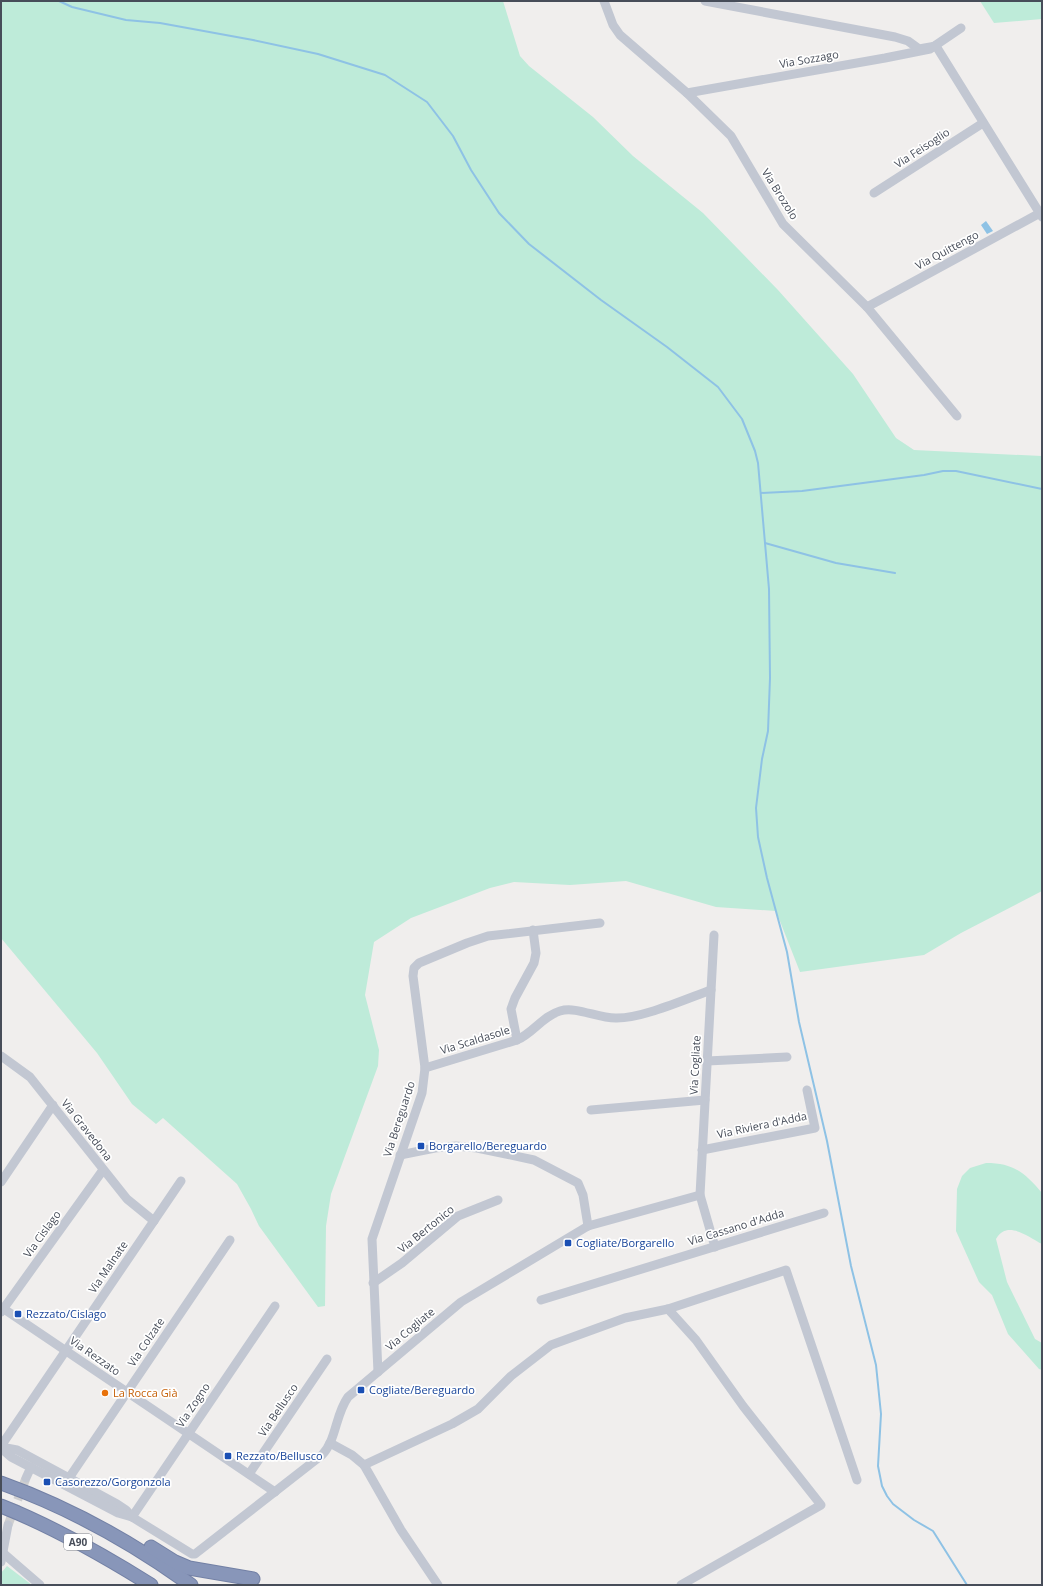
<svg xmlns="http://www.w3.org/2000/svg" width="1043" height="1586" viewBox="0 0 1043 1586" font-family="'Open Sans',sans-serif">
<rect width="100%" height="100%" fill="#f0eeed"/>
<g fill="#beebd9">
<path d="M1,1H503L520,56L529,66L593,117L633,156L703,213L778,290L853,374L896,438L914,450L1042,456V891L961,933L924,955L800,972L776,911L716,907L626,881L570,885L514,882L490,888L411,918L374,942L365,995L379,1050L378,1066L331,1194L326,1226L325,1306L318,1307L259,1226L251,1209L237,1184L163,1118L156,1124L132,1104L97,1053L1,938Z"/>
<path d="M980,1H1042V19L994,23Z"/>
<path d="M986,1163C1014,1163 1025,1173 1042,1193V1244C1027,1236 1007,1220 996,1239L1007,1282L1035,1339L1042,1343V1370L1039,1369L1008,1334L992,1295L979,1282L956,1231L957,1189L962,1176L970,1168Z"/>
<path d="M7,1566L32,1585H1V1573Z"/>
</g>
<path fill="#8ec2e5" d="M986,221L993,231L987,234L981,225Z"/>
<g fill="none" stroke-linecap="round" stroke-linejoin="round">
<g stroke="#8ec2e5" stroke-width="2">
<path d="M59,1L72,7L126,20L160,23L253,40L318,54L385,75L427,102L453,136L471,170L499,213L529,244L601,300L667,347L718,387L742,419L755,451L758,463L769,589L770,678L768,731L762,759L756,808L758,837L767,878L787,952L799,1022L827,1141L851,1266L876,1365L881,1414L878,1466L882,1486L887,1496L893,1504L914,1520L933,1531L967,1585"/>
<path d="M761,493L802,491L924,475L943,471H956L1042,489"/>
<path d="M765,543L836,563L895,573"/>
</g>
<path stroke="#cececf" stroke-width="9" stroke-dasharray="9 4.5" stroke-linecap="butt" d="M8,1525L26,1478"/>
<g stroke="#7381a5" stroke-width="15">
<g id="highway">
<path d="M1,1483C68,1507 133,1543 191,1585"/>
<path d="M1,1506C54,1527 103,1555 151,1585"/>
<path d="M151,1547L175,1562L189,1568L253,1579"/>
</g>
</g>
<g stroke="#c2c7d2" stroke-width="9">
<path d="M604,1L613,25L620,35L687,93L731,136L783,224L867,307L957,416"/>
<path d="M705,1L895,37L908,41L919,49L936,46L1042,217"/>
<path d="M687,93L885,58L930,49L961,28"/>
<path d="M874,193L983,123"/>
<path d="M867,307L1040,213"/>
<path d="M714,935L700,1195L715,1247"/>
<path d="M517,1040L511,1009L515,998L534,963L536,953L533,930"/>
<path d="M1,1056L30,1077L127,1199L154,1221"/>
<path d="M707,1061L787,1057"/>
<path d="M425,1068L517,1040C533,1033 543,1016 560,1011C577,1006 599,1019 617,1018C643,1018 686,999 711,990"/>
<path d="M591,1110L705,1100"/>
<path d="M702,1150L815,1128L807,1090"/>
<path d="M400,1155L435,1148L456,1146L477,1148L534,1160L578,1183L583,1195L588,1226"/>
<path d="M1,1182L53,1105"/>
<path d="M373,1283L402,1263L458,1216L498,1200"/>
<path d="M541,1300L824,1213"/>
<path d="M1,1307L275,1492"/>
<path d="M668,1309L696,1340L743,1406L821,1505L681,1585"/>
<path d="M1,1312L103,1170"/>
<path d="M378,1372L372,1239L422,1093L425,1068L413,976L414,968L419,963L467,943L488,936L600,923"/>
<path d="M330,1443L352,1455L364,1465L401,1530L438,1585"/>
<path d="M1,1446L181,1181"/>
<path d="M1,1447L17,1450L69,1478L117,1504L126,1510L132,1517"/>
<path d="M1,1448L11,1457L118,1513L132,1517L192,1554H195L322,1455C337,1439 335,1415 348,1397L461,1302L588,1226L700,1195"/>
<path d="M364,1465L452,1424L478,1409L511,1376L551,1345L625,1318L668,1309L786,1270L857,1480"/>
<path d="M249,1474L327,1359"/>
<path d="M26,1478L31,1467"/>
<path d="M69,1478L230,1240"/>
<path d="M132,1517L275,1306"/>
<path d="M3,1553L40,1585"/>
<path d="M1,1562L8,1525"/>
</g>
<use href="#highway" stroke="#8896b9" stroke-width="13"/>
</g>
<g fill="#1a4fb4" stroke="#fff" stroke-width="1.5">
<rect x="417" y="1142" width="8" height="8" rx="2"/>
<rect x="564" y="1239" width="8" height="8" rx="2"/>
<rect x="14" y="1310" width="8" height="8" rx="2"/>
<rect x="357" y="1386" width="8" height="8" rx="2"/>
<rect x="224" y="1452" width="8" height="8" rx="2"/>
<rect x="43" y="1478" width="8" height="8" rx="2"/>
</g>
<circle fill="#e8710a" stroke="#fff" stroke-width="1.5" cx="105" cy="1393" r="4"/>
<g text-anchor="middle" stroke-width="3.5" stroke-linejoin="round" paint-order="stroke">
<rect fill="#fff" stroke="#7e828b" stroke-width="1" x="64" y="1534" width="28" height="16" rx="3"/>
<g font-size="10" font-weight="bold" fill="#474d59">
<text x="78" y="1546">A90</text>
</g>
<g font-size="11" fill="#474d59" stroke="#fff">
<text transform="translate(809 59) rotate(-10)" y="4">Via Sozzago</text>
<text transform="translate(922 148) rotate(-33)" y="4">Via Feisoglio</text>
<text transform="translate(780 194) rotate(58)" y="4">Via Brozolo</text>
<text transform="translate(947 250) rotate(-28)" y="4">Via Quittengo</text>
<text transform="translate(475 1040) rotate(-17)" y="4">Via Scaldasole</text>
<text transform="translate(695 1065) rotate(-87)" y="4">Via Cogliate</text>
<text transform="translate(399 1119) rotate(-72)" y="4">Via Bereguardo</text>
<text transform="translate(762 1125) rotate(-12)" y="4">Via Riviera d'Adda</text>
<text transform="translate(87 1130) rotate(52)" y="4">Via Gravedona</text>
<text transform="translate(736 1227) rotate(-17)" y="4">Via Cassano d'Adda</text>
<text transform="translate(426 1229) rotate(-39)" y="4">Via Bertonico</text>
<text transform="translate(42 1234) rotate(-54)" y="4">Via Cislago</text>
<text transform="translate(108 1267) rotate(-56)" y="4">Via Malnate</text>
<text transform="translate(410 1329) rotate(-40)" y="4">Via Cogliate</text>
<text transform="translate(146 1342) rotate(-56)" y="4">Via Colzate</text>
<text transform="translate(95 1356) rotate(35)" y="4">Via Rezzato</text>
<text transform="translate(193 1405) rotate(-56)" y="4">Via Zogno</text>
<text transform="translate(278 1410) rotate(-56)" y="4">Via Bellusco</text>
</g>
<g font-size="11" fill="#164399" stroke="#fff" text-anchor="start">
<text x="429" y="1150">Borgarello/Bereguardo</text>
<text x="576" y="1247">Cogliate/Borgarello</text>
<text x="26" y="1318">Rezzato/Cislago</text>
<text x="369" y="1394">Cogliate/Bereguardo</text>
<text x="236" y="1460">Rezzato/Bellusco</text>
<text x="55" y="1486">Casorezzo/Gorgonzola</text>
</g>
<g font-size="11" fill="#c56008" stroke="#fff" text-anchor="start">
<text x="113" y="1397">La Rocca Già</text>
</g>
</g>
<rect width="1043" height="1586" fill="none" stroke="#474d59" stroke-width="4"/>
</svg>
